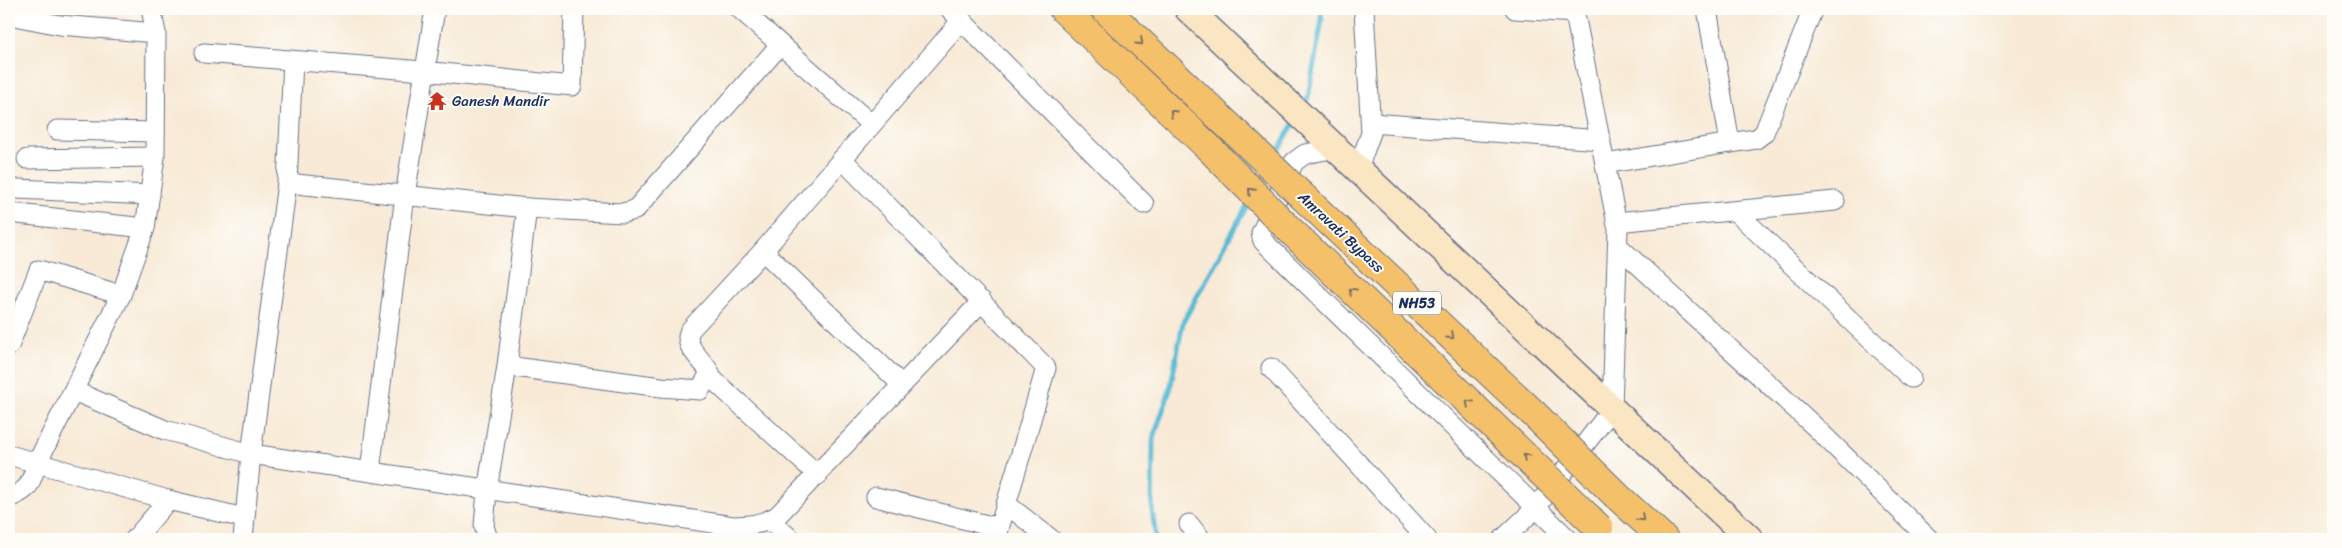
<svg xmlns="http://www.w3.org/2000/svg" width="2342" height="548" viewBox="0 0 2342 548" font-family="Sriracha,sans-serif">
<rect width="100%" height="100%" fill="#fdfcf7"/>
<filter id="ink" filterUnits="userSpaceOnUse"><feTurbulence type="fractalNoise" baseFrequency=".02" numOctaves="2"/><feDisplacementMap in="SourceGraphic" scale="10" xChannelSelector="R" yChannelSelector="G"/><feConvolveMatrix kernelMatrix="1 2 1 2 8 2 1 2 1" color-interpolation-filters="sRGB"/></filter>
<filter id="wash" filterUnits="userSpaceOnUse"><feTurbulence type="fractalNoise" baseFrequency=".0096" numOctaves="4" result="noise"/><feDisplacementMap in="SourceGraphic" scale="20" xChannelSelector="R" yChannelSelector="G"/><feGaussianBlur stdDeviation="1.12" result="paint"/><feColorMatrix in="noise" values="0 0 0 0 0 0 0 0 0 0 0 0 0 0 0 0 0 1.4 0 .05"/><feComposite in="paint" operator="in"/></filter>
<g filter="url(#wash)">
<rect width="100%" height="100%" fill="#f8ead6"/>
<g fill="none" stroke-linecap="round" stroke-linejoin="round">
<g stroke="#56b9d5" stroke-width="5">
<path d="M1302,108L1308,97L1322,20L1320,9"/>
<path d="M1274,158L1296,119"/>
<path d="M1156,539L1152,510L1153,439L1170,390L1183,322L1250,200"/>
</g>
</g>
</g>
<g filter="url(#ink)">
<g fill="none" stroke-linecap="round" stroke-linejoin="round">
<g stroke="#687088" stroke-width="21">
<g id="street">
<path d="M740,9L871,124"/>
<path d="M950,9L1144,204"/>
<path d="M1515,9L1575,13"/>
<path d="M9,15L60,25L156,33"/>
<path d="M204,53L423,71L572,86L574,9"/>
<path d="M1371,123L1601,140"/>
<path d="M57,130L155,132"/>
<path d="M1730,143L1756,139L1764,133L1813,9"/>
<path d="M1336,148L1305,154L1294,162L1261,233L1263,241L1568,539"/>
<path d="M27,159L155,157"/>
<path d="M842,159L1046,368L996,539"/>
<path d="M1605,164L1730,143L1707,9"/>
<path d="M1358,168L1371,133L1364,9"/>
<path d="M287,183L527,208L507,366L487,491L484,526L488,539"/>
<path d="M17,189L150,195"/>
<path d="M527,208L623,213L635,210L780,45"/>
<path d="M1735,211L1911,378"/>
<path d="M9,213L145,228"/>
<path d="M1616,222L1835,201"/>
<path d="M1618,246L1813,425L1929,539"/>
<path d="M763,251L902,385"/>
<path d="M9,346L39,270L121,295"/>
<path d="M507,366L661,387L700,390L710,373C703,359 680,345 691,329L763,251L962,20"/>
<path d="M1271,368L1427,539"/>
<path d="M709,376L818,475"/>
<path d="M74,391L165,430L251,454L733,526C749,526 764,524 777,516L982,301"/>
<path d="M9,455L168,500L244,518"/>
<path d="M370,471L405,195L435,9"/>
<path d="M876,497L999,528"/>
<path d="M9,498C32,488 29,485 37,463L121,295L145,228L155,157L156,33L151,9"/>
<path d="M1006,504L1051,539"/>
<path d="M769,520L791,539"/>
<path d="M1189,524L1201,539"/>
<path d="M135,539L168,500"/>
<path d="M243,539L251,454L287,183L293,61"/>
<path d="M1503,539L1535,509L1612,409L1618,229L1574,9"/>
</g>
</g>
<g stroke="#687088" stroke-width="29">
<path id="secondary" d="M1188,9L1750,539"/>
</g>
<g stroke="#687088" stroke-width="30">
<g id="highway">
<path d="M1063,9L1208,147"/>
<path d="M1105,9L1232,129"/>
<path d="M1301,195L1532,412"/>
<path d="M1286,226L1505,437"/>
<path d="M1617,496L1664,539"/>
</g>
</g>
<use href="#street" stroke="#fff" stroke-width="19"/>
<use href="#secondary" stroke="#fbe6c3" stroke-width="26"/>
<use href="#highway" stroke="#f4c16a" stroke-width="28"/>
<g stroke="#687088" stroke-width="30" stroke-linecap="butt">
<g id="highway-bridge">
<path d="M1232,129L1301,195"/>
<path d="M1208,147L1286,226"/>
<path d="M1532,412L1617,496"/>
<path d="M1505,437L1599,528"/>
</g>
</g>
<use href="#highway-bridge" stroke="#f4c16a" stroke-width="28"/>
</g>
<defs><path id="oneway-chevron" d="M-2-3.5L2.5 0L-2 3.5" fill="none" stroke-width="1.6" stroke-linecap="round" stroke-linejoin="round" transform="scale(1.25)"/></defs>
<g stroke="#7d7163">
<use href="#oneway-chevron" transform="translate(1140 42) rotate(43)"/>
<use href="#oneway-chevron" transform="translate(1173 113) rotate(-136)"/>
<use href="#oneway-chevron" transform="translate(1251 191) rotate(-134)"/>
<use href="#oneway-chevron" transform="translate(1352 291) rotate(-136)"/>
<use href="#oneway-chevron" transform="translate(1451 336) rotate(43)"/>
<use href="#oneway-chevron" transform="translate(1469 403) rotate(-136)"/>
<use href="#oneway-chevron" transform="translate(1526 457) rotate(-136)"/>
<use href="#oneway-chevron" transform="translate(1641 518) rotate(43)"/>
</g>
</g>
<defs>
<g id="temple-bare" transform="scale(1.5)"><path d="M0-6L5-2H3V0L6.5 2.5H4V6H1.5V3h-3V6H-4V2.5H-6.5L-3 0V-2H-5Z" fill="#c8321e" stroke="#fdfcf7" stroke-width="2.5" paint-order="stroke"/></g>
</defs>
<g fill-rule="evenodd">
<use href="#temple-bare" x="437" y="101"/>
</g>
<g text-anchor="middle" stroke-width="4" stroke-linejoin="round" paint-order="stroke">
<rect fill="#fdfcf7" stroke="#5f6c8c" stroke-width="1" x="1393" y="291.5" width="48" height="23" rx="4"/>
<g font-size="14" font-weight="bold" fill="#1b2f5e">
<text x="1417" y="308">NH53</text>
</g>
<g font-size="15" fill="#1b2f5e" stroke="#fdfcf7" text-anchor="start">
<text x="452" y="106">Ganesh Mandir</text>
</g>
<g font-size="15" fill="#1b2f5e" stroke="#fdfcf7">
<text transform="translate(1341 232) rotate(43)" y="5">Amravati Bypass</text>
</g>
</g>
<rect width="2342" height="548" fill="none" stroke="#fdfcf7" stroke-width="30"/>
</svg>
